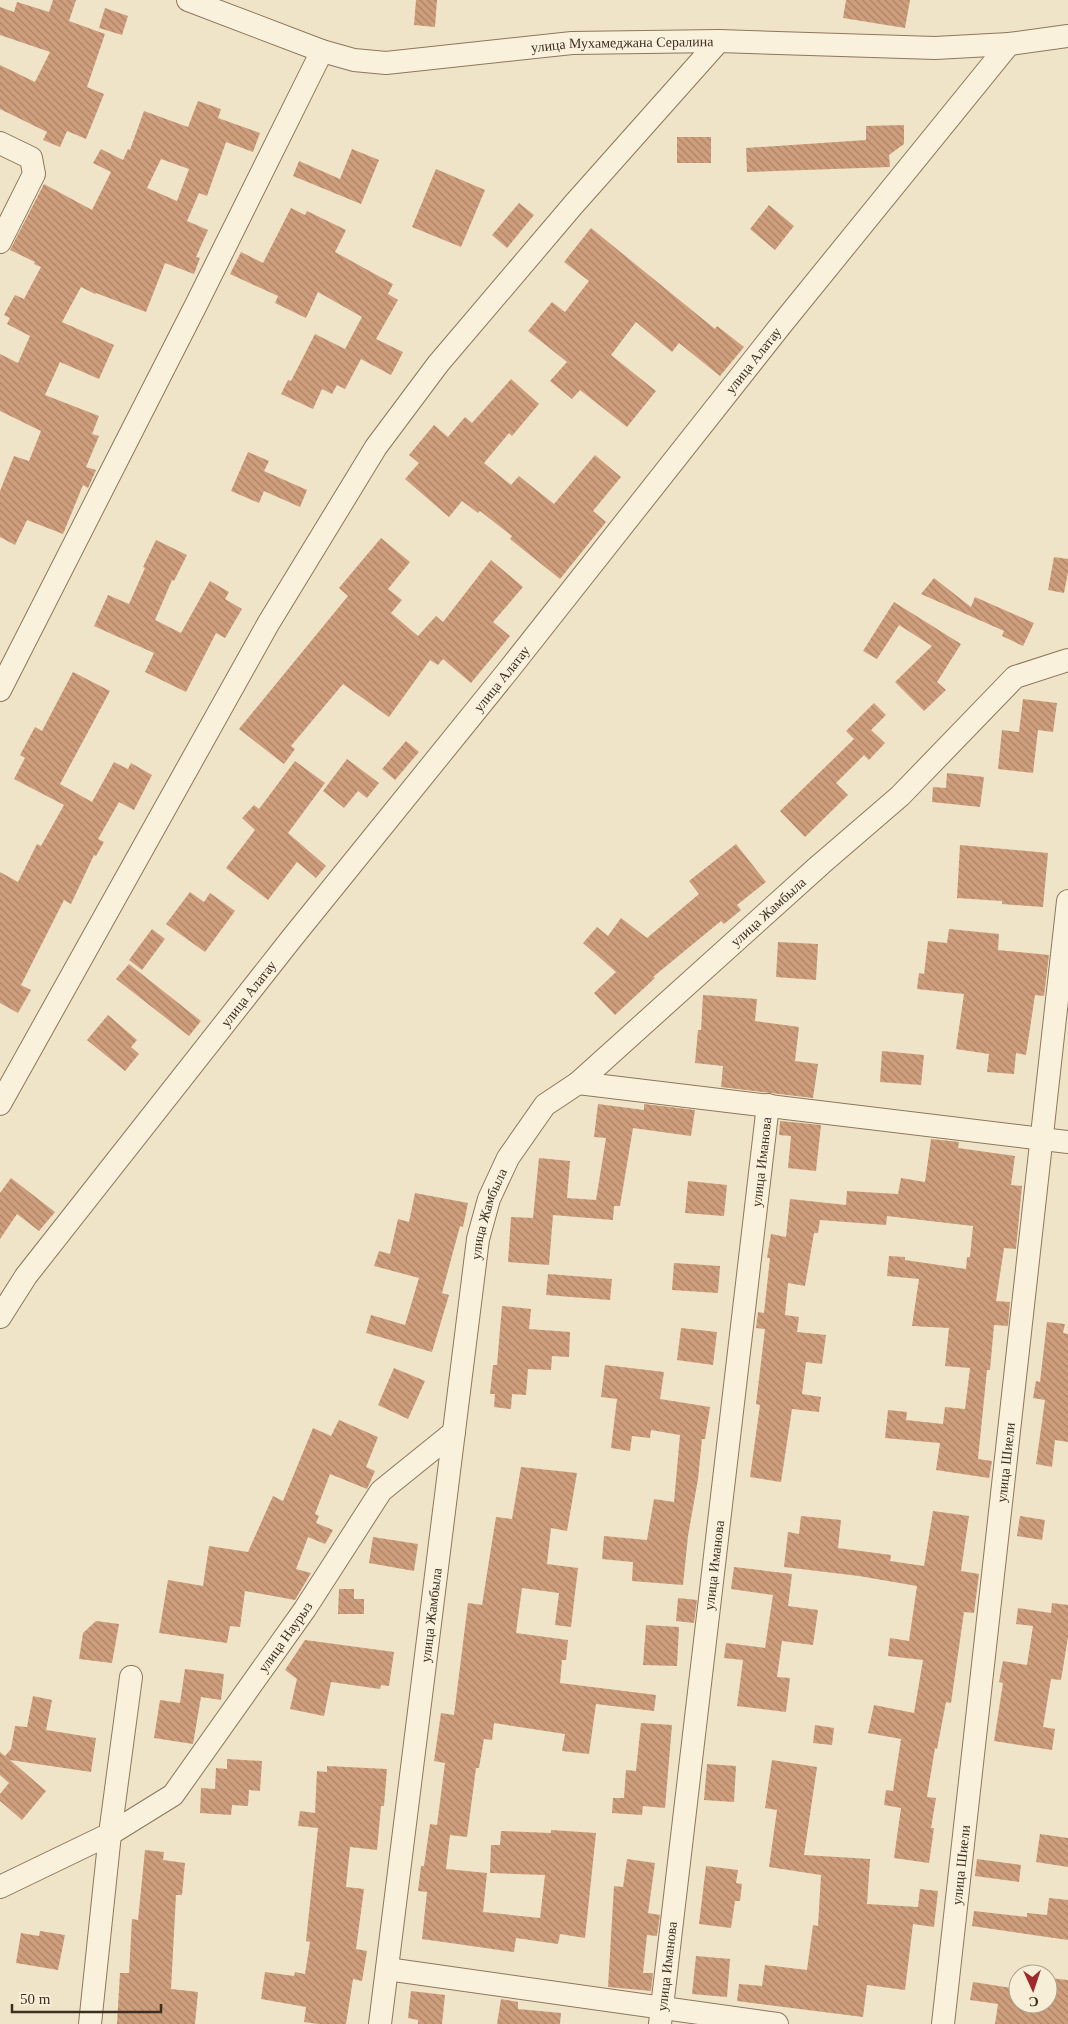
<svg xmlns="http://www.w3.org/2000/svg" width="1068" height="2024" viewBox="0 0 1068 2024" font-family="Georgia,serif">
<defs>
<pattern id="building-back-hatch" width="6" height="6" patternUnits="userSpaceOnUse" patternTransform="scale(1.25)"><rect width="6" height="6" fill="#cf9f7d"/><path d="M-1 5l2 2M0 0l6 6M5-1l2 2" fill="none" stroke="#a98266"/></pattern>
</defs>
<rect width="100%" height="100%" fill="#f0e4c8"/>
<g fill="url(#building-back-hatch)" fill-rule="evenodd">
<path d="M53,0H76L69,21L105,34L87,87L104,94L86,139L67,131L60,147L43,140L47,132L0,109V65L35,82L50,52L0,35V7L14,12L17,2L49,12Z"/>
<path d="M416,0H437L435,27L414,25Z"/>
<path d="M846,0H910L905,28L843,18Z"/>
<path d="M105,8L128,16L122,35L99,28Z"/>
<path d="M198,101L221,109L218,118L260,133L253,152L226,142L207,196L199,193L187,221L208,230L196,257L200,258L194,274L165,263L146,312L96,293L95,294L81,287L62,322L114,345L99,379L60,362L45,395L99,416L92,434L99,436L86,467L96,470L88,488L83,485L63,534L27,520L15,545L0,537V491L14,456L29,461L41,431L0,411V354L18,363L30,336L7,324L10,318L4,315L15,295L24,299L41,267L34,264L35,262L10,250L44,184L92,210L111,172L93,163L101,149L123,160L128,149L130,150L144,111L188,127ZM161,159L189,169L177,201L147,188Z"/>
<path d="M904,125V144L889,155L890,167L747,172L746,148L866,140V126Z"/>
<rect x="677" y="137" width="34" height="26"/>
<path d="M352,149L379,160L361,204L293,176L299,161L340,179Z"/>
<path d="M436,169L485,190L461,247L412,227Z"/>
<path d="M519,203L534,215L507,248L492,235Z"/>
<path d="M769,205L794,226L775,250L750,229Z"/>
<path d="M291,208L305,215L307,211L346,230L335,252L393,284L388,294L398,300L376,339L403,352L391,375L361,359L345,389L337,385L332,394L322,389L313,409L281,394L288,380L291,381L315,334L345,349L362,317L318,292L306,318L275,303L278,296L230,274L241,252L263,263Z"/>
<path d="M591,228L715,329L717,326L744,347L720,376L679,343L672,352L636,322L611,355L656,391L627,427L580,390L572,399L550,381L567,362L528,331L552,302L565,312L589,281L564,262Z"/>
<path d="M511,379L539,404L512,436L509,433L484,463L511,485L519,476L554,504L595,455L621,477L593,511L606,522L560,579L510,539L512,536L480,511L478,513L462,501L449,517L405,479L419,463L409,455L434,425L448,437L465,417L472,423Z"/>
<path d="M248,452L269,461L264,471L307,490L300,507L264,491L259,503L231,491Z"/>
<path d="M381,538L410,562L388,589L402,600L391,613L418,636L436,616L443,622L491,560L523,587L493,622L510,636L471,683L443,659L438,665L430,660L389,717L343,684L291,746L295,749L284,764L239,729L348,596L339,588Z"/>
<path d="M156,540L187,555L174,581L172,580L155,620L181,633L210,581L229,592L225,599L242,609L225,638L216,633L186,692L145,672L154,653L94,626L108,595L129,604L145,568L143,567Z"/>
<path d="M1054,557L1068,559V572L1064,593L1048,590Z"/>
<path d="M934,578L971,607L975,597L1034,623L1023,646L1002,636L1004,631L921,594Z"/>
<path d="M894,602L961,644L937,682L946,690L924,711L895,682L932,646L899,625L877,659L863,651Z"/>
<path d="M73,672L110,691L60,784L92,802L114,762L128,769L131,763L152,775L134,810L119,802L98,839L104,842L96,856L94,855L71,904L64,900L21,985L31,990L18,1013L0,1003V872L18,882L37,844L41,846L64,805L14,779L25,758L20,755L35,727L42,731Z"/>
<path d="M1023,699L1057,703L1053,732L1038,730L1033,773L998,769L1002,730L1019,732Z"/>
<path d="M874,703L886,715L871,730L885,743L869,760L864,755L836,783L848,795L805,837L780,811L854,739L846,731Z"/>
<path d="M406,741L419,752L395,780L382,769Z"/>
<path d="M347,759L379,783L367,798L358,791L344,808L323,791Z"/>
<path d="M295,761L325,783L288,833L326,866L316,878L297,862L268,900L226,868L255,830L242,818L254,805L259,809Z"/>
<path d="M947,773L984,777L980,807L932,802L933,787L946,788Z"/>
<path d="M736,844L766,882L737,905L741,910L724,924L721,921L653,977L655,978L615,1015L594,993L616,972L583,943L597,927L608,936L621,918L647,938L699,894L689,881Z"/>
<path d="M960,845L1048,853L1043,907L1002,904V901L957,898Z"/>
<path d="M190,892L204,902L210,893L235,911L205,952L166,924Z"/>
<path d="M152,929L165,939L142,970L129,960Z"/>
<path d="M949,929L999,934L998,950L1049,955L1044,996L1035,995L1026,1055L1016,1053L1014,1074L987,1072L989,1054L956,1049L964,994L917,989L919,973L924,974L928,941L947,943Z"/>
<path d="M778,942L818,944L816,980L776,977Z"/>
<path d="M129,964L201,1021L189,1036L116,979Z"/>
<path d="M703,995L757,999L755,1021L799,1027L795,1061L818,1064L813,1098L721,1087L723,1066L695,1063L698,1030H701Z"/>
<path d="M108,1015L137,1040L131,1047L139,1054L125,1071L87,1040Z"/>
<path d="M882,1051L924,1055L921,1085L880,1082Z"/>
<path d="M598,1104L644,1110V1104L695,1110L691,1136L633,1128L620,1206H614L613,1220L553,1215L549,1265L508,1262L511,1217L533,1218L539,1158L570,1161L567,1198L596,1200L606,1138L594,1137Z"/>
<path d="M780,1121L821,1125L816,1171L788,1168L791,1136L779,1135Z"/>
<path d="M931,1139L959,1142L958,1148L1015,1156L1011,1185L1022,1186L1016,1249L1004,1248L996,1301L1010,1302L1008,1326L994,1325L990,1370H987L978,1459L992,1461L989,1478L936,1470L940,1443L885,1438L888,1410L907,1412L906,1420L943,1424L945,1407L965,1409L970,1368L945,1366L949,1328L912,1326L919,1279L887,1276L889,1256L905,1257V1260L966,1269L967,1257H970L973,1226L887,1216L886,1225L820,1220L818,1233H814L805,1286L788,1283L785,1315L799,1317L797,1332L826,1335L822,1364L806,1362L802,1394L821,1397L819,1412L792,1409L781,1482L750,1477L760,1405L756,1404L765,1329L756,1328L758,1312L764,1313L770,1258H767L771,1234L786,1237L790,1199L846,1205L847,1191L898,1194L901,1178L925,1182Z"/>
<path d="M11,1178L55,1212L39,1231L17,1214L0,1239V1193Z"/>
<path d="M688,1181L727,1185L724,1216L685,1213Z"/>
<path d="M415,1193L468,1203L463,1227L460,1226L442,1293L449,1295L432,1352L366,1333L371,1315L405,1325L419,1278L374,1266L379,1251L390,1254L398,1219L409,1222Z"/>
<path d="M674,1263L720,1266L718,1293L672,1290Z"/>
<path d="M548,1274L612,1279L610,1300L546,1295Z"/>
<path d="M502,1306L531,1309L529,1329L570,1332L569,1357L552,1356L551,1370L528,1369L526,1395L512,1394L511,1409L494,1407L495,1394H490L493,1365H497Z"/>
<path d="M1047,1322L1065,1324L1063,1333L1068,1334V1442L1055,1440L1052,1467L1036,1464L1045,1400L1033,1398L1036,1381L1040,1382Z"/>
<path d="M681,1328L717,1332L713,1365L677,1360Z"/>
<path d="M605,1365L664,1372L660,1399L710,1407L705,1439H702L698,1479L688,1536L683,1585L632,1581L633,1562L602,1559L604,1536L647,1540L654,1499L674,1502L680,1435L651,1430L650,1438L632,1436L630,1451L611,1448L617,1399L601,1397Z"/>
<path d="M394,1368L425,1381L408,1419L378,1405Z"/>
<path d="M339,1420L378,1437L366,1467L375,1471L367,1489L330,1474L315,1514L319,1516L316,1523L333,1530L325,1544L308,1537L296,1569L311,1573L295,1600L245,1591L240,1627L230,1626L227,1643L159,1633L168,1580L203,1586L209,1546L248,1552L273,1496L283,1501L313,1428L331,1436Z"/>
<path d="M521,1467L577,1473L567,1531L551,1528L547,1564L578,1568L571,1627L555,1625L559,1593L522,1588L516,1633L568,1640L566,1660H562L560,1683L656,1695L654,1711L596,1704L589,1754L562,1751L565,1734L494,1723L492,1740L484,1739L479,1768H476L467,1837L450,1835L446,1869L487,1873L483,1912L540,1918L545,1875L490,1873L491,1845H500L501,1831L551,1833V1830L596,1833L585,1938L560,1934L558,1944L516,1938L514,1952L422,1939L427,1892L418,1891L421,1866H424L430,1824L437,1825L445,1763L434,1761L441,1713L454,1715L468,1603L482,1605L496,1517L512,1519Z"/>
<path d="M933,1511L969,1516L961,1571L979,1574L974,1613L964,1612L951,1703L946,1702L937,1749L935,1748L927,1797L936,1798L931,1828H934L929,1863L894,1858L901,1808L884,1805L886,1790L893,1791L901,1739L868,1733L874,1705L914,1713L923,1660L888,1656L890,1638L909,1641L917,1586L859,1576L784,1567L788,1532L799,1534L801,1516L841,1520L838,1548L891,1555L890,1561L924,1566Z"/>
<path d="M1020,1516L1045,1520L1042,1540L1017,1536Z"/>
<path d="M373,1537L418,1544L414,1571L369,1563Z"/>
<path d="M734,1567L792,1574L788,1606L818,1610L813,1645L782,1641L777,1677L790,1678L786,1712L737,1706L743,1660L724,1658L726,1643L765,1648L773,1595L731,1589Z"/>
<path d="M339,1589H354V1599H364V1614H338Z"/>
<path d="M678,1598L697,1600L694,1623L676,1621Z"/>
<path d="M1052,1603L1068,1605V1637L1061,1680L1051,1679L1043,1727L1055,1729L1052,1750L994,1741L1003,1683L999,1682L1003,1661L1027,1665L1033,1626L1016,1624L1018,1608L1051,1613Z"/>
<path d="M96,1621L119,1624L112,1663L79,1659L83,1633Z"/>
<path d="M646,1625L679,1627L677,1666L643,1665Z"/>
<path d="M305,1640L394,1652L389,1686L381,1685L380,1689L331,1682L324,1716L290,1709L297,1679L285,1670Z"/>
<path d="M185,1669L224,1674L221,1700L201,1697L193,1744L154,1738L160,1700L180,1703Z"/>
<path d="M33,1696L52,1700L46,1730L96,1738L91,1772L10,1760L46,1791L22,1820L0,1801V1794L9,1783L0,1775V1752L5,1756L11,1749L15,1726L27,1727Z"/>
<path d="M641,1723L672,1725L665,1808L643,1806L642,1815L612,1813L613,1798H624L626,1770L636,1771Z"/>
<path d="M815,1725L834,1728L832,1745L813,1743Z"/>
<path d="M227,1759L262,1761L260,1791L249,1790L248,1806L232,1805L231,1815L200,1813L201,1788L215,1789L216,1768L227,1769Z"/>
<path d="M772,1760L817,1767L804,1855L870,1859L867,1904L918,1907L920,1889L938,1891L934,1927L913,1924L905,1990L867,1985L863,2017L737,2001L739,1984L762,1986L765,1965L807,1970L813,1925L818,1926L821,1875L769,1867L777,1810L765,1808Z"/>
<path d="M707,1764L736,1766L734,1802L704,1800Z"/>
<path d="M327,1766L387,1769L384,1806H381L377,1850L350,1847L346,1887L364,1889L356,1949L367,1951L362,1981L353,1979L346,2024H318L304,2022L306,2007L261,1999L265,1972L294,1976L295,1972L305,1974L310,1942L306,1941L318,1828L298,1826L300,1811L315,1813L317,1771L327,1772Z"/>
<path d="M1040,1834L1068,1838V1867L1036,1862Z"/>
<path d="M145,1850L164,1852L163,1860L185,1863L182,1895H176L171,1989L198,1992L195,2024H117L120,1973H129L132,1919L138,1920Z"/>
<path d="M627,1859L655,1863L648,1913L660,1915L657,1936L647,1935L643,1973H653L651,1991L608,1987L614,1886L623,1887Z"/>
<path d="M977,1859L1021,1865L1019,1882L975,1876Z"/>
<path d="M706,1866L738,1870L736,1883L742,1884L740,1901H735L731,1928L699,1924Z"/>
<path d="M1049,1898L1068,1900V1940L972,1926L974,1911L1027,1917V1913L1047,1915Z"/>
<path d="M40,1931L65,1935L58,1970L16,1963L21,1933L39,1936Z"/>
<path d="M696,1956L730,1959L727,1997L692,1994Z"/>
<path d="M1048,1978L1068,1980V2024H995L998,2004L970,2000L973,1982L1018,1989V2004H1048Z"/>
<path d="M411,1991L445,1995L442,2024H418V2020L408,2018Z"/>
<path d="M501,1999L518,2002V2009L561,2013L560,2024H497Z"/>
</g>
<g fill="none" stroke-linecap="round" stroke-linejoin="round">
<g stroke="#8d765c" stroke-width="24">
<g id="minor">
<path id="s1" d="M188,0L322,51L354,60L386,63L572,43L719,41L935,48L1009,44L1068,36"/>
<path d="M0,143L31,158L34,174L0,242"/>
<path d="M0,690L196,305L322,51"/>
<path d="M578,1083L1068,1142"/>
<path d="M0,1104L268,624L376,447L438,364L574,204L719,41"/>
<path id="s2" d="M0,1317L26,1276L292,938L507,672L781,325L1009,44"/>
<path id="s3" d="M0,1887L110,1834L173,1795L305,1609L381,1491L454,1432"/>
<path d="M387,1969L777,2024"/>
<path d="M90,2024L110,1834L131,1677"/>
<path id="s4" d="M380,2024L478,1239L489,1199L508,1158L545,1105L578,1083L821,864L900,796L1015,677L1068,660"/>
<path id="s5" d="M660,2024L768,1105"/>
<path id="s6" d="M943,2024L1068,901"/>
</g>
</g>
<use href="#minor" stroke="#faf1dc" stroke-width="22"/>
</g>
<g text-anchor="middle" stroke-width="4" stroke-linejoin="round" paint-order="stroke">
<g font-size="14" fill="#3d2e20" stroke="#f7eed8">
<text dy="5" stroke="none"><textPath href="#s1" startOffset="446">улица Мухамеджана Сералина</textPath></text>
<text dy="5" stroke="none"><textPath href="#s2" startOffset="1218">улица Алатау</textPath></text>
<text dy="5" stroke="none"><textPath href="#s2" startOffset="812">улица Алатау</textPath></text>
<text dy="5" stroke="none"><textPath href="#s4" startOffset="1238">улица Жамбыла</textPath></text>
<text dy="5" stroke="none"><textPath href="#s2" startOffset="408">улица Алатау</textPath></text>
<text dy="5" stroke="none"><textPath href="#s5" startOffset="868">улица Иманова</textPath></text>
<text dy="5" stroke="none"><textPath href="#s4" startOffset="818">улица Жамбыла</textPath></text>
<text dy="5" stroke="none"><textPath href="#s6" startOffset="565">улица Шиели</textPath></text>
<text dy="5" stroke="none"><textPath href="#s5" startOffset="462">улица Иманова</textPath></text>
<text dy="5" stroke="none"><textPath href="#s4" startOffset="412">улица Жамбыла</textPath></text>
<text dy="5" stroke="none"><textPath href="#s3" startOffset="390">улица Наурыз</textPath></text>
<text dy="5" stroke="none"><textPath href="#s6" startOffset="160">улица Шиели</textPath></text>
<text dy="5" stroke="none"><textPath href="#s5" startOffset="58">улица Иманова</textPath></text>
</g>
</g>
<g transform="translate(1033 1989) rotate(177)"><circle r="24" fill="#f7eed8" stroke="#ada18e"/>
<path d="M0-4L9 19L0 12L-9 19Z" fill="#9e2a2b"/>
<text y="-8" font-size="14" font-weight="bold" text-anchor="middle" fill="#3d2e20">С</text>
</g>
<path d="M12 2004v8h149v-8" fill="none" stroke="#3d2e20" stroke-width="2.5"/>
<text x="20" y="2004" font-size="15" fill="#3d2e20" stroke="#f7eed8" stroke-width="4" paint-order="stroke">50 m</text>
</svg>
